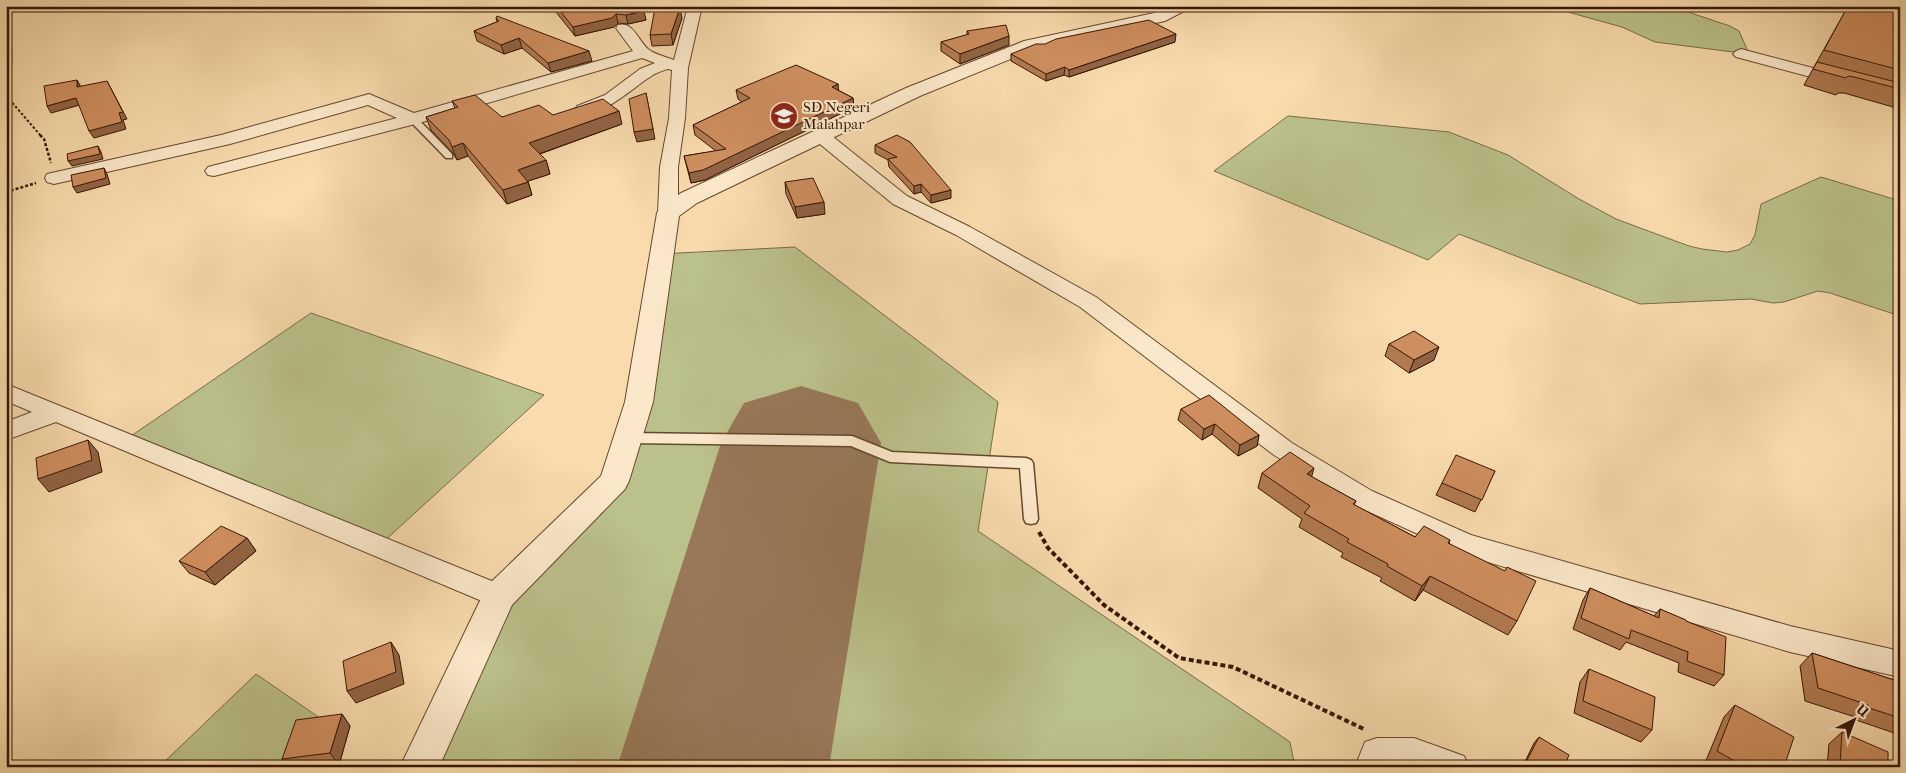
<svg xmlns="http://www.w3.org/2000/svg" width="1906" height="773" viewBox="0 0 1906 773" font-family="'IM FELL French Canon',serif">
<rect width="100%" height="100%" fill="#f9dbad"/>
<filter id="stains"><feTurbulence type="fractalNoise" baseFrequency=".004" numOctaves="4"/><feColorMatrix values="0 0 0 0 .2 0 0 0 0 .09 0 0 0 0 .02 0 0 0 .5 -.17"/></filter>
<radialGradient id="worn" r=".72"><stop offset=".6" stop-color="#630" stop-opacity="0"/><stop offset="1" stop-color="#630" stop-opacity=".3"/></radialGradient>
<g fill="#bbc18b" stroke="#786c48">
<path d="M1546,6H1670L1730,26L1739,31L1749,54L1655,42L1622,27Z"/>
<path d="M1288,116L1449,132L1508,155L1579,199L1616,219L1689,246L1702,249L1727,252L1738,250L1750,244L1755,235L1761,204L1821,177L1900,201V316L1830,293L1818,291L1784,302L1773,303L1751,299L1640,304L1459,234L1428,260L1214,171Z"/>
<path d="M795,247L998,402L978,531L1290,742L1295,767H758L802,561L842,545L859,446L735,440L706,538L736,558L679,767H433L488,605L625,461L660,254Z"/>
<path d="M311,313L544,395L381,544L131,436Z"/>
<path d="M256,674L330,725L305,767H159Z"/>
</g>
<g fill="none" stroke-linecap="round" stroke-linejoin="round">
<path fill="#987858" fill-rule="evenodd" d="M801,386L858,403L881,443L829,767H617L721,443L744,403Z"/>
<g stroke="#67472e" stroke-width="3">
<g id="service">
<path d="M413,116L416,117L452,154V158H446L410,121V117Z"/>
<path d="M629,433L852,436L892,452L1026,458L1031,460L1033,463L1038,519L1036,523L1031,524L1026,523L1024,519L1020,468L890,462L851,446L629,443L624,441L622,438L624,435Z"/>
</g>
</g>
<g stroke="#67472e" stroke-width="2">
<g id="minor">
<path d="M688,6H702L688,68L685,118L678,167V213L675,217L668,219L661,217L658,213L660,167L669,118L672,70L668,69C662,71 655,73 650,77C632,88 601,119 577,114L575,110L577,106L605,95L640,69L655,63L642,58L419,123L214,176L208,175L205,171L208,167L397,118L368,105L230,144L54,184L47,182L45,178L47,174L221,135L369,94L414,113L633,51L616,28L618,25C633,21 638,40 648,49C654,54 666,57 674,60Z"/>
<path d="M1741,49L1900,91V101L1736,57L1733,54L1736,51Z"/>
<path d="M821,131L827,132L907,196L970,227L1096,297L1292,443L1372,491L1471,535L1790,626L1900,651V677L1790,652L1464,555L1354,505L1274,455L1080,307L956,235L893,204L815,140L812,136L815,132Z"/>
<path d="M6,384L509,588L514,596L509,604L499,608L489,604L56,422L6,440V422L32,412L6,401Z"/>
<path d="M1377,738H1414L1464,756L1469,767H1355L1365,742Z"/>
</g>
</g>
<g stroke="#67472e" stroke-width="2">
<path id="tertiary" d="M1168,6H1190L1188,9L1165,21L1035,49L920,96L697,203L679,216L653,402L629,481L625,489L512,605L439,767H400L487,586L601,476L625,402L657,213L660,208L681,193L906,88L1024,41L1154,13Z"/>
</g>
<g stroke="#361604" stroke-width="2" stroke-dasharray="2.5 2" stroke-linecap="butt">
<path d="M6,10L25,6"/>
<path d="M6,50L12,52L9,99L41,136"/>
</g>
<g stroke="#361604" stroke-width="2.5" stroke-dasharray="3 2" stroke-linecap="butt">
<path d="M40,135L44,139L51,163"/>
<path d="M6,192L36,183"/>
</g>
<path stroke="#361604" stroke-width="4" stroke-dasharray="5 3" stroke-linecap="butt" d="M1039,532L1048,548L1104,605L1179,658L1233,667L1366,730"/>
<use href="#service" fill="#fbe8ca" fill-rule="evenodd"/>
<use href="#minor" fill="#fbe8ca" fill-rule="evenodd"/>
<use href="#tertiary" fill="#fbe8ca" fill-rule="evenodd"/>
</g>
<g fill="#b27a51" stroke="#361604">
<path d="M554,6H641L646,20L628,24L618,23L614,27L575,36L556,12Z"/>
<path d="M999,6H1017L1005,10Z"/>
<path d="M1848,6H1900V109L1844,93H1838L1836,95L1804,85Z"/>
<path d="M496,18L592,61L551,72L522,48L504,54L477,41L474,31L497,22Z"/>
<path d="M682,18L673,45L652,46L650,35Z"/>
<path d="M967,31L1009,45L960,64L941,51V42L967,35Z"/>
<path d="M1175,42L1069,77L1064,75L1046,81L1011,61V54Z"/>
<path d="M838,84V90L853,98L854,107L705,180L691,183L684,156L716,151L695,135L693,125L742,102L738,99L736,90Z"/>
<path d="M452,101L502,117L553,115L622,124L540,154L546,160L550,174L528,181L532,195L507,204L468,156L457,160L453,153L431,130L426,117L455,108Z"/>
<path d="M910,142L951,198L931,203L921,192L914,194L889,167L888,160L875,153V145Z"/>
<path d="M785,182L825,214L797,218L786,194Z"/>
<path d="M1389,344L1434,360L1409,373L1385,356Z"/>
<path d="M1181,409L1259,435L1257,446L1238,456L1212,434L1202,440L1178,420Z"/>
<path d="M1495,471L1475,512L1436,495L1442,483Z"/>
<path d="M1262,473L1312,477L1356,501L1354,505L1415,537L1450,540L1449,543L1517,621L1508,635L1423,590L1415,601L1380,581L1382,578L1341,557L1343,553L1299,527L1302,519L1258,488Z"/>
<path d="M247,538L256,551L215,585L189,573L179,561Z"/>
<path d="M1590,588L1654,616L1660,609L1686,621L1724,675L1714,686L1678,672L1679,663L1626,642L1620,650L1573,629L1583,600Z"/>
<path d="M1812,653L1900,682V735L1856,720L1855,717L1805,701L1800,666Z"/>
<path d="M1589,669L1652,730L1641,742L1574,713L1580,682Z"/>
<path d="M1735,705L1784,767H1713L1705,763L1724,717Z"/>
<path d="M342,714L350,726L339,765L328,767H289L282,759Z"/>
<path d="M1842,732L1888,767H1827L1829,744Z"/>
<path d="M1539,737L1564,767H1524L1523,766L1534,743Z"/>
</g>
<g fill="#916342" stroke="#361604">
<path d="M1005,6H1017L1005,10Z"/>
<path d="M680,8L682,18L673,45L671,34Z"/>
<path d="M644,11L646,20L628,24L626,15Z"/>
<path d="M616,14L618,23L614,27L575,36L573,27Z"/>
<path d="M1176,34L1175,42L1069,77V70Z"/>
<path d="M1009,36V45L960,64V54Z"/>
<path d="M519,38L522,48L504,54L501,45Z"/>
<path d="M589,51L592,61L551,72L548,63Z"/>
<path d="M1065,67L1064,75L1046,81V74Z"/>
<path d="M77,80L81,87H77Z"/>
<path d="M107,81L127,119L123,120L126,129L94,138L89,131Z"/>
<path d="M838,84L839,94L832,87Z"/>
<path d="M646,93L655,139L637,142L634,132Z"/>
<path d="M76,98L80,105L51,113L47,106Z"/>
<path d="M853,98L854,107L705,180L691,183L689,173Z"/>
<path d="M619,111L622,124L533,156L529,143Z"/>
<path d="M463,143L468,156L457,160L452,147Z"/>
<path d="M98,146L101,152L103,159L72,166L68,161Z"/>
<path d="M546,160L550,174L522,183L518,170Z"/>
<path d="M104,168L107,174L110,184L77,193L73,187Z"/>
<path d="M528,182L532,195L507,204L503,190Z"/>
<path d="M921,184V192L914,194V186Z"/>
<path d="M951,190V198L931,203V195Z"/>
<path d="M824,202L825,214L797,218L795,207Z"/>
<path d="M1439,347L1434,360L1409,373L1414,360Z"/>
<path d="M1215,424L1212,434L1202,440L1204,429Z"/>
<path d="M1259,435L1257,446L1238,456L1240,445Z"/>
<path d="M88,440L98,452L102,472L49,492L38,479Z"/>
<path d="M1314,468L1310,483L1307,474Z"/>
<path d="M247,538L256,551L215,585L205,572Z"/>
<path d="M1430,576L1423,590L1415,601L1422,586Z"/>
<path d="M391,642L399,655L404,684L356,703L347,691Z"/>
<path d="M342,714L350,726L339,765L330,753Z"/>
</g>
<g fill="#cf8e5e" stroke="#361604">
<path d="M556,6H641L644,11L626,15L616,14L612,18L573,27Z"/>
<path d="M1848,6H1900V70L1824,50Z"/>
<path d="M655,8H680L671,34L650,35Z"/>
<path d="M497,16L589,51L548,63L519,38L501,45L474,31L499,21L496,18Z"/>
<path d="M1149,20L1176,34L1069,70L1065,67L1046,74L1011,54L1036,44H1045L1056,39Z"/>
<path d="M1006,25L1009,36L960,54L941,42L969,34L967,31Z"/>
<path d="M1817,62L1900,83V89L1854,77L1848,76L1846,78L1813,69Z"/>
<path d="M796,65L838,84L832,87L853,98L703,170L689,173L684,156L726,149L693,125L750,98L736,90Z"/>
<path d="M77,80V87L107,81L123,112L119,113L122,122L89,131L76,98L47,106L44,86Z"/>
<path d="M646,93L653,129L634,132L629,99Z"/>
<path d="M475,95L502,117L539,105L553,115L603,99L619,111L529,143L546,160L518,170L528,182L503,190L463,143L452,147L449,140L426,117L458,107L452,101Z"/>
<path d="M897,135L910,142L951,190L931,195L921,184L914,186L888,159L897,157L875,145Z"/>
<path d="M98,146L100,154L68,161L67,154Z"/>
<path d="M104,168L106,178L73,187L71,175Z"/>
<path d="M813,178L824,202L795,207L785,182Z"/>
<path d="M1414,331L1439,347L1414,360L1389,344Z"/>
<path d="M1209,395L1259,435L1240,445L1215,424L1204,429L1181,409Z"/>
<path d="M88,440L92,460L38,479L36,458Z"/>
<path d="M1290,452L1314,468L1307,474L1356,501L1353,504L1415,537L1424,526L1450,540L1448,543L1505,571L1507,567L1536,581L1517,621L1430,576L1422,586L1387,566L1388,564L1347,542L1349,539L1304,513L1310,506L1262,473Z"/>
<path d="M1456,455L1495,471L1482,500L1442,483Z"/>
<path d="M221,526L247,538L205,572L179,561Z"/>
<path d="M1590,588L1659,618L1660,609L1686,620V621L1726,637L1724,675L1687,661L1688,652L1631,630L1629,639L1581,618Z"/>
<path d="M391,642L396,672L347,691L343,661Z"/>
<path d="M1812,653L1900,682V718L1869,708L1868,705L1818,688Z"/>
<path d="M1589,669L1655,697L1652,730L1583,701Z"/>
<path d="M1735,705L1794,737L1784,767H1745L1717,751Z"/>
<path d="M342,714L330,753L282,759L296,720Z"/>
<path d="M1842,732L1888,752V767H1843L1840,765Z"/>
<path d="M1539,737L1569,755L1564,767H1539L1527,760Z"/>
<path d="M1466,761L1474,767H1462Z"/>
</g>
<defs>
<g id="school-disc" transform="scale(1.4375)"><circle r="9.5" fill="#8f2418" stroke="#fbe8ca"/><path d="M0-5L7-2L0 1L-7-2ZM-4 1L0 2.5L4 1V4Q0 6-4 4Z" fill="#fff"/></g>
</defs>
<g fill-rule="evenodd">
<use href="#school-disc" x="784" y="116"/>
</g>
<g text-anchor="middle" stroke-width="4" stroke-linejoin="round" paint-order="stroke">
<g font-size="15" fill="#361604" stroke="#fbe8ca" text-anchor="start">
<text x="803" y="112">SD Negeri<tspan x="803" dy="17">Malahpar</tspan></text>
</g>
</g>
<rect width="1906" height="773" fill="none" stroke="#f9dbad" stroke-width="25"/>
<rect x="8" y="8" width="1891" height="758" fill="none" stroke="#361604" stroke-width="2.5"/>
<rect x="12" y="12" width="1881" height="748" fill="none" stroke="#361604"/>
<g transform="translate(1854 720) rotate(42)" stroke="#fbe8ca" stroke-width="4" paint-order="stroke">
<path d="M0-4L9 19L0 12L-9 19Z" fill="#361604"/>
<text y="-8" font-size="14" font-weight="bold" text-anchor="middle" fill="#361604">U</text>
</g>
<rect width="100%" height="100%" filter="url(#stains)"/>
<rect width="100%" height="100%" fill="url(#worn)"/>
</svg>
